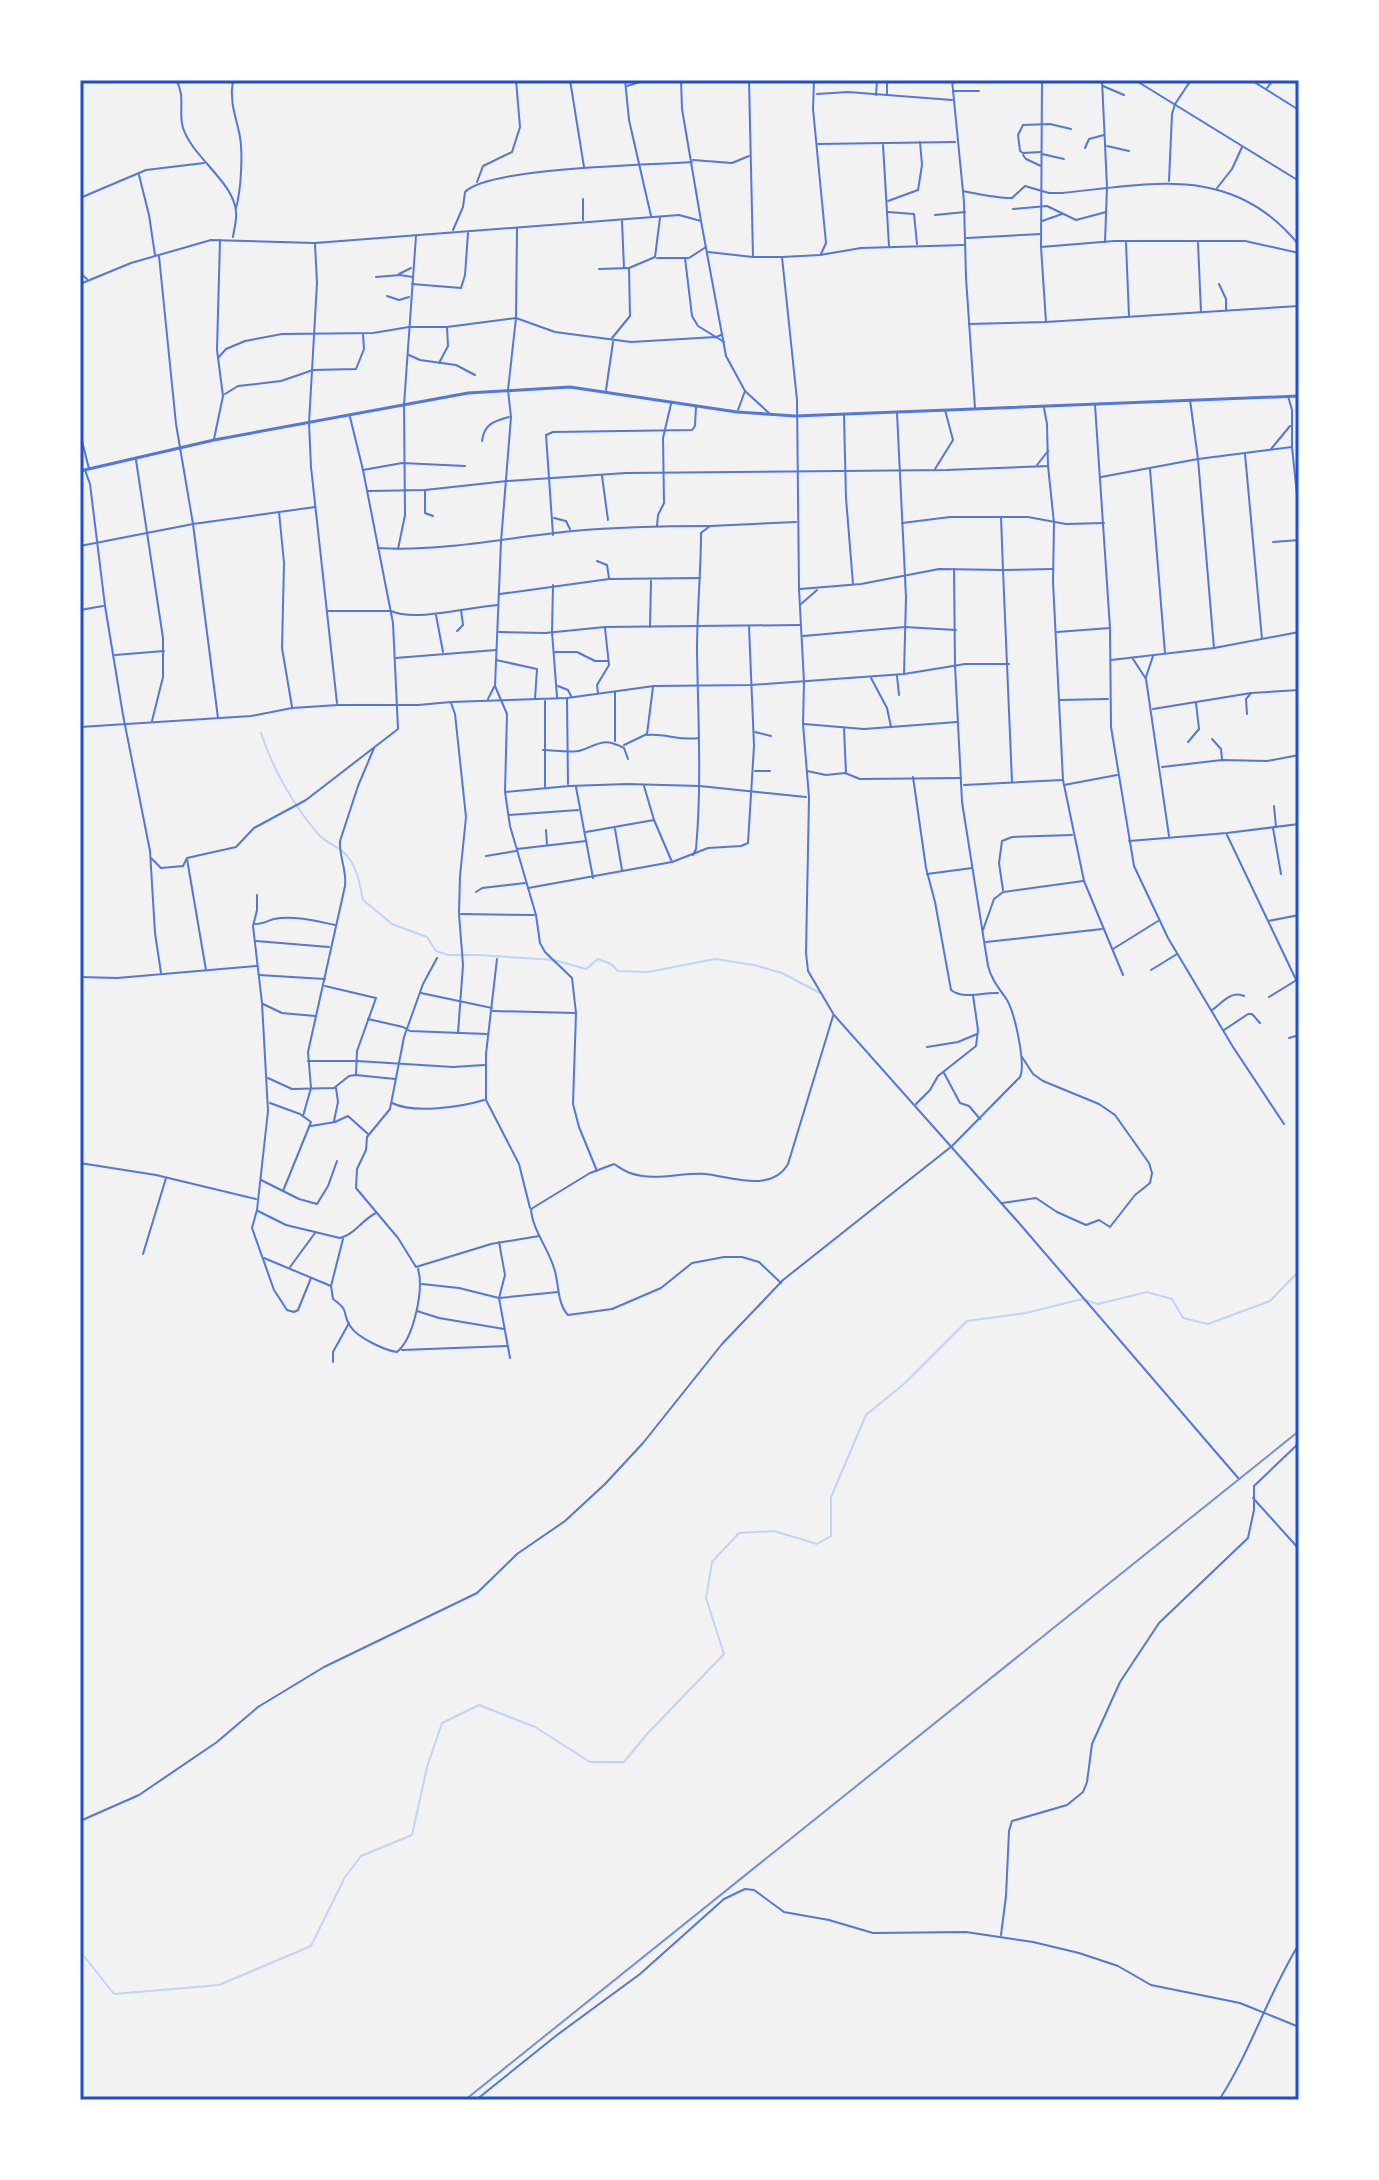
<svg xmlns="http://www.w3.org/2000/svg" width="1379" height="2180" viewBox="0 0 1379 2180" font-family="'Asap Condensed',sans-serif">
<rect width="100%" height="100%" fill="#f2f2f2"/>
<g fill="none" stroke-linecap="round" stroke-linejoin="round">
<g stroke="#bfd3fe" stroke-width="2">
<path d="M261,733C273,769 294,807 320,836C326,842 334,845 341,850C357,863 359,881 363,900L392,924L427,937L436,951L448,955H478L554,960L586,969L598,959L611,964L618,971L648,972L715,959L754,965L782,973L820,993"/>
<path d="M80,1951L114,1994L219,1985L311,1946L345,1877L361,1856L412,1835L427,1767L442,1723L479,1705L535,1727L590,1762H624L647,1734L724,1654L706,1598L712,1562L739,1533L774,1531L817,1544L831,1536V1497L866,1415L905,1383L967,1321L1026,1313L1082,1299L1098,1304L1147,1292L1172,1299L1183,1318L1208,1324L1270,1301L1299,1271"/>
</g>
<g stroke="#5277de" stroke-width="2">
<path d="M176,80C186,96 178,112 183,128C193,158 234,182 236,212C237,220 234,229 233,237"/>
<path d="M233,80C229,102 236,116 240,137C243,155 241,190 236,208"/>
<path d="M570,80L584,167"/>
<path d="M625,80L629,120L651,216"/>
<path d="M681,80L682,109L701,221L726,356L745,391L770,414"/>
<path d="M749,80L753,256"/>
<path d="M814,80L813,109L826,243L821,254"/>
<path d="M952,80L964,202L966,278L975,408"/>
<path d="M1042,80L1041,247L1046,322"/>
<path d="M1102,80L1107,187L1105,242"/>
<path d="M1135,80L1299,181"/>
<path d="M1251,80L1299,110"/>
<path d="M887,84V94"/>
<path d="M627,86L646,80"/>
<path d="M1103,86L1124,95"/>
<path d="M1267,88L1273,80"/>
<path d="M953,91H979"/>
<path d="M817,94L848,92L952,100"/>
<path d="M876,95L877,80"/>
<path d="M818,144L955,142"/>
<path d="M883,145L889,246"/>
<path d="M1107,146L1129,151"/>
<path d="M1085,148L1089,139L1104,135"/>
<path d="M1041,152L1023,153L1020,151L1018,135L1023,125L1050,124L1071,129"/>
<path d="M1042,154L1064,159"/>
<path d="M1023,155L1026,159L1041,166"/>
<path d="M693,160L732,163L749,156"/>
<path d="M139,175L149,215L155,255"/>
<path d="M1169,181L1172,114L1175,104L1191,80"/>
<path d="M477,182L483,166L512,152L520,127L516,80"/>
<path d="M1217,188L1232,169L1242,147"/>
<path d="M963,191C978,194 995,198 1012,198L1025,186L1049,193H1062C1152,184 1233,163 1299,245"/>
<path d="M80,198L146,170L204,163"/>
<path d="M583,199V220"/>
<path d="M888,201L918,190L922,165L920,142"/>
<path d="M1013,209L1047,206L1076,220L1106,212"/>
<path d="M888,212L914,214L917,244"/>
<path d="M935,215L965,212"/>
<path d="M622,221L624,268"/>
<path d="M1042,221L1062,214"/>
<path d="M517,228L516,318L508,390L511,417L501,542L495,686L507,714L505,792L510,826L536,915L540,943L545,952L572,978L576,1013L573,1104L579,1127L597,1171"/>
<path d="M453,230L463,207L465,192C489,167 651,165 692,162"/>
<path d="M967,238L1041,234"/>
<path d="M1126,243L1129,316"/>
<path d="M1198,243L1201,312"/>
<path d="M315,244L317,283L309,423L311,467L337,703"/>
<path d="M1041,247L1114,241H1245L1299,253"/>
<path d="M708,252L753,257H782L820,255L861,248L964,245"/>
<path d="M159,256L176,424L193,524L218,718"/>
<path d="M782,257L797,400L799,589L804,682L803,724L809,797L806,953L808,971L834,1015L1019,1223L1239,1479"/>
<path d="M657,258H689L706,247"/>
<path d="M685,258L692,316L698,326L716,337L721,335"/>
<path d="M599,269L629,268"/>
<path d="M80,273L87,279"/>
<path d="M399,274L411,268"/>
<path d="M376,277L400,275L413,277"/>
<path d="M80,284L131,263L211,240L315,243L679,215L701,221"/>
<path d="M412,284L461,288L465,275L468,233"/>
<path d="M1219,284L1226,299V310"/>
<path d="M387,296L399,300L409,297"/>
<path d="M969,324L1046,322L1299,306"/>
<path d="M612,338L630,316L629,268L655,257L660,218"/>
<path d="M409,355L420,360L456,365L475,375"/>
<path d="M218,358L226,349L245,341L282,334L373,333L409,327H447L516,318L555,332L631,342L716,337L724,342"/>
<path d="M439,363L448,346L447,327"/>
<path d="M606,390L613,342"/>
<path d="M225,394L238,386L281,381L313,370L356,369L364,349L363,335"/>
<path d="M1288,396L1292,410V447L1299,514"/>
<path d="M1190,400L1198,459L1214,648"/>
<path d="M1095,405L1110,628L1111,727L1134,866L1168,938L1233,1047L1284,1124"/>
<path d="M1044,408L1047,424L1048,466L1054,523L1053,582L1063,780L1084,881L1123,975"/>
<path d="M738,410L745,391"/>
<path d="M897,413L906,597L904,674"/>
<path d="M844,415L846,498L853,584"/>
<path d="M80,433L89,469"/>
<path d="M214,439L223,396L217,350L220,240"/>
<path d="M482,441C484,424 494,421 509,417"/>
<path d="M1271,449L1290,426"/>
<path d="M1245,454L1262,639"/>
<path d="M136,460L163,638V677L152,721"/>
<path d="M1037,465L1048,451"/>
<path d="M935,469L953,440L945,410"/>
<path d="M1150,469L1165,653"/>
<path d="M85,470L90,484L105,606L123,715L150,851L155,933L161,973"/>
<path d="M363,470L402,463L465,466"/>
<path d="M602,476L608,520"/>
<path d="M1101,477L1198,459L1292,447"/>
<path d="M368,491L425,490L507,481L626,473L946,470L1048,466"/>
<path d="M425,491V513L433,516"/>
<path d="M279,512L284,563L282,648L292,707"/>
<path d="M554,518L566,521L570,529"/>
<path d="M902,523L950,517H1000"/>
<path d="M657,526L658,515L664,503L663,438L671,404"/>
<path d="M553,535L546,435L553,432L692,430L695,426L696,407"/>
<path d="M1273,542L1299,540"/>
<path d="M80,546L193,524L315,507"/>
<path d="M378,548C444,552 508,537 573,531C618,527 664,526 709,526"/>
<path d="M398,549L405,515L404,405L416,236"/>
<path d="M597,561L607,565L609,578"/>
<path d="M553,585L552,632L557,697"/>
<path d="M800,589L861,584L939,569L1003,570L1001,517H1028L1066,524L1104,523"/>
<path d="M500,594L609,579L700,578"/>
<path d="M801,604L817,590"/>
<path d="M80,610L103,606"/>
<path d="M327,611H391C415,622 470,607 498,605"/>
<path d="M436,615L443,652"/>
<path d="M650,627L651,581"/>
<path d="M457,631L463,625L461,610"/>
<path d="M499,632L545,633L605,627L800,625"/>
<path d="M1057,632L1110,628"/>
<path d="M803,636L905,627L956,630"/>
<path d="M554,652H577L595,661H608"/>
<path d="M115,655L164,651"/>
<path d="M395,658L496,650"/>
<path d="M1133,659L1146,679L1169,836"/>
<path d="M496,660L537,669L535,699"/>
<path d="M1111,660L1214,648L1299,632"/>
<path d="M897,676L899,695"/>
<path d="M1146,677L1153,656"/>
<path d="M871,678L887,708L891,727"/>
<path d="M558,686L568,690L571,696"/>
<path d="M598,693L597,685L609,665L605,628"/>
<path d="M488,699L494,687"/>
<path d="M567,699L568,784"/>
<path d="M1059,700L1108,699"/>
<path d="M545,701V787"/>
<path d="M451,703L455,714L466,817L460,876L459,914L463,965L458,1033"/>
<path d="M1153,709L1251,693L1299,690"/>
<path d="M1247,714L1246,699L1251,693"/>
<path d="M804,724L864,729L957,722"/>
<path d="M80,727L251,716L292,708L338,705H418L451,702L567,698L654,686L751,685L904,674L965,664H1009"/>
<path d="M844,729L846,773"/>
<path d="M755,732L771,736"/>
<path d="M647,735C666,733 678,741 699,738"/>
<path d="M1212,739L1221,749L1222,759"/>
<path d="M615,741V692"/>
<path d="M1188,742L1199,729L1196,703"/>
<path d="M624,745L647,734L653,687"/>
<path d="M543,750C555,750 571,754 582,750C601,743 604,738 624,748L628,759"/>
<path d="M1162,767L1222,760L1267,761L1299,755"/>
<path d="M755,771H770"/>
<path d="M807,771L826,775L845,773L860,779L961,778"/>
<path d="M913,777L926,868L935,902L951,990C964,1000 983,992 998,993"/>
<path d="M1012,782L1003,570L1053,569"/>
<path d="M964,785L1062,780"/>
<path d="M1064,785L1117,775"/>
<path d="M644,786L654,820L672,862"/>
<path d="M576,787L593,878"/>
<path d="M506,792L569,786L627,784L700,786L806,797"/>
<path d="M1274,806L1276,827"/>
<path d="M509,815L578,810"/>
<path d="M1273,828L1281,874"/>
<path d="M615,829L622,870"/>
<path d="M546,830L547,844"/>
<path d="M586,832L654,820"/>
<path d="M1227,835L1299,986"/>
<path d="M1129,841L1227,833L1299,824"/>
<path d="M517,849L586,841"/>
<path d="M693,855L696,849C702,783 698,717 697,651C697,611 701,572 701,533L710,526L796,522"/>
<path d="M486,856L516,851"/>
<path d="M151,858L161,868L183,866L187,858L236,847L254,828L306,800L398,729L393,623L363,470L350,417"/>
<path d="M187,859L206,970"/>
<path d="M927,874L972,868"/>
<path d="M528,888L672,862L708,848L741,846L748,843L754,746L749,627"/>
<path d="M1003,890L999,863L1002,841L1012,837L1072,835"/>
<path d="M476,892L482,888L525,883"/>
<path d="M257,895V910L253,926L262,1003L268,1111L257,1210L252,1228L274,1290L287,1310L294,1312L298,1310L311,1278"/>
<path d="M461,914L534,915"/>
<path d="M1268,921L1299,915"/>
<path d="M255,924C263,924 267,921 274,919C293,915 316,921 335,925"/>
<path d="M983,930L994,899L1003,892L1083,881"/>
<path d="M256,941L329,947"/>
<path d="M986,942L1102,929"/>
<path d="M1113,949L1158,921"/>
<path d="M437,958L423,984L404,1037L390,1109L367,1137L366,1150L357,1169L356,1188L398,1238L416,1267L491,1244L539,1236"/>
<path d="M497,959L486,1054V1100L519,1164L530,1208"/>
<path d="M1151,970L1177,954"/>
<path d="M259,975L325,979"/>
<path d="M80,977L117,978L257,966"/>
<path d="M325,986L376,998L357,1051L356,1075"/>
<path d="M421,993L492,1008"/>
<path d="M1269,997L1295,981"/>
<path d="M263,1004L282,1013L315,1016"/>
<path d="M1212,1010C1222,1003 1231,990 1244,996"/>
<path d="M493,1011L575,1013"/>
<path d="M368,1019L403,1027L410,1031L487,1034"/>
<path d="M1224,1030L1248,1014H1252L1260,1023"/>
<path d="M1289,1038L1299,1035"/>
<path d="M927,1047L958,1042L977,1034"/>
<path d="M308,1061H357L453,1067L484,1065"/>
<path d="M944,1073L960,1103L969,1106L980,1119"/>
<path d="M268,1078L292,1089L334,1088L349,1076L356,1075L395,1079"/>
<path d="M270,1103L300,1114L311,1122L283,1191"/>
<path d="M392,1103C414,1114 461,1107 484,1100"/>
<path d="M916,1104L930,1090L938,1076L976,1046L978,1030L973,995"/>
<path d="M303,1116L311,1088L308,1052L345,886C347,870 339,857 340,841L358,786L374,748"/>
<path d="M334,1121L338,1102L336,1088"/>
<path d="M311,1126L335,1122L348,1116L368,1134"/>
<path d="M80,1163L156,1175L256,1199"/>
<path d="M261,1180L299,1199L317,1204L328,1186L337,1161"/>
<path d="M1002,1203L1036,1198L1057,1212L1086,1225L1099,1220L1110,1227L1135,1195L1150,1183L1152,1173L1149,1163L1115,1115L1099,1104L1043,1081L1033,1074L1022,1057"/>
<path d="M258,1211L286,1225L340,1238C354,1235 363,1219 376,1213"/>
<path d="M499,1242L505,1275L499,1298L510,1358"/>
<path d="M143,1254L166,1178"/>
<path d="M264,1258L331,1286L343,1239"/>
<path d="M290,1267L315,1233"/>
<path d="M781,1283L759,1262L742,1257H724L692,1263L661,1288L612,1309L568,1315C557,1304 559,1282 554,1268C548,1248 532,1229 531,1209L590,1173L614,1164C619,1167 624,1171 630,1173C655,1182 681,1172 706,1174C732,1177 771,1193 788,1164L833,1016"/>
<path d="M422,1284L459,1288L499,1298L558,1292"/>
<path d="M331,1286L333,1299C351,1312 341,1312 350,1326C358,1338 384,1350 397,1352C414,1338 424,1289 418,1269"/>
<path d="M417,1311L439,1318L504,1329"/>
<path d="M402,1350L507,1346"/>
<path d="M333,1362V1352L349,1323"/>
<path d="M1253,1498L1299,1549"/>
<path d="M80,1821L139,1795L217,1742L258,1707L324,1667L477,1593L517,1554L565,1521L605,1484L643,1443L722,1344L783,1280L952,1146L1020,1077C1026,1064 1015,1014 1007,1000C999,988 992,981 988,966L962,802L955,665L954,569"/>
<path d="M1001,1935L1006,1896L1009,1831L1012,1821L1067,1805L1083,1792L1087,1782L1092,1744L1120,1682L1159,1623L1248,1538L1254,1510V1486L1299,1443"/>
<path d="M476,2100L557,2035L640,1974L724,1899L745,1889L754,1890L784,1912L829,1920L873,1933L966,1932L1033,1942L1079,1953L1118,1966L1151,1985L1240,2003L1299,2027"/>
<path d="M1219,2100C1251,2051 1268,1994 1299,1944"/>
</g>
<path stroke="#5277de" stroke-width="3" d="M80,471L214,440L468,393L570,387L737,412L795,416L1299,396"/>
<path stroke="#7290e2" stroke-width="2" d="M465,2100L1299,1431"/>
</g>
<rect width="1379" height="2180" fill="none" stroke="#ffffff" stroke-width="164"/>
<rect x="82" y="82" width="1215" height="2016" fill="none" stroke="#1d4ed8" stroke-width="3"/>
</svg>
